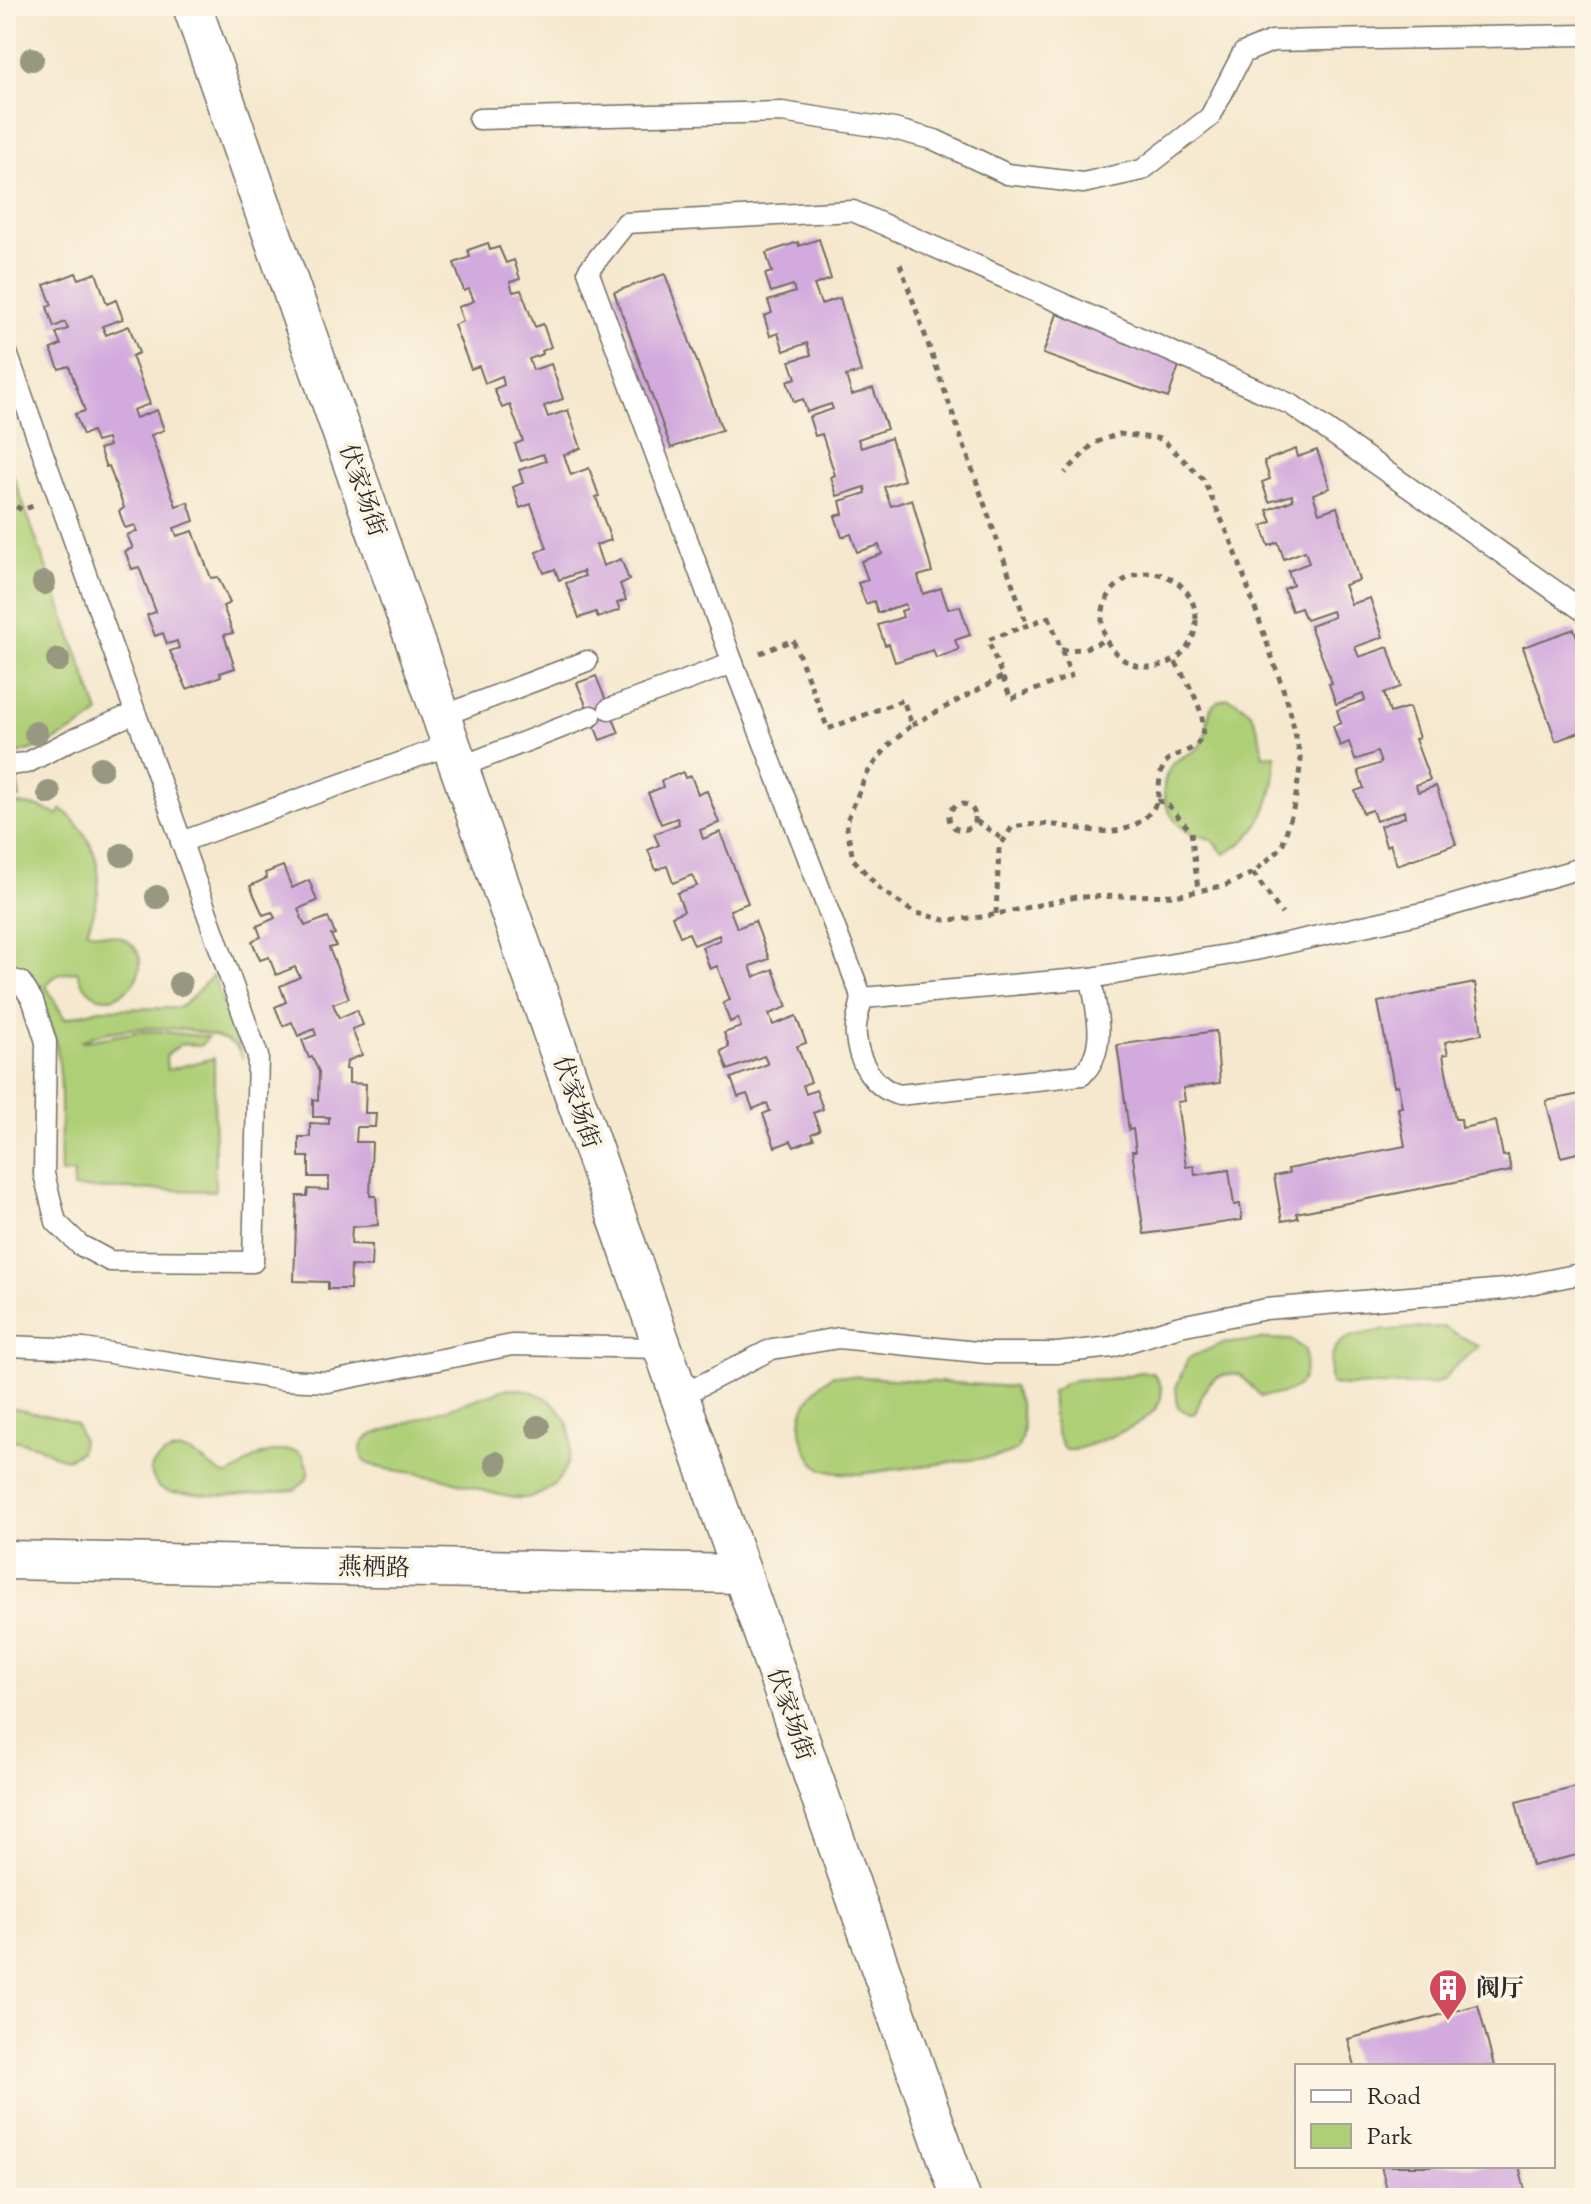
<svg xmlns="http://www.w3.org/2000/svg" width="1591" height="2204" viewBox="0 0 1591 2204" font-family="'Sorts Mill Goudy','Noto Serif SC',serif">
<rect width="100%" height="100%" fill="#fcf5e5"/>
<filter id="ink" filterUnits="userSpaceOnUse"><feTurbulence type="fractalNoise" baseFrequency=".0125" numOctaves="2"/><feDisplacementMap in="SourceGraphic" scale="16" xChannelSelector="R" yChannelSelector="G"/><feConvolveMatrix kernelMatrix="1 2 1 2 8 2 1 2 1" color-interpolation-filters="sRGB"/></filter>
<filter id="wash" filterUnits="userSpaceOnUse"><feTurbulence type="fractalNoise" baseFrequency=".006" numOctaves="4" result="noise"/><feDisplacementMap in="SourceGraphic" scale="32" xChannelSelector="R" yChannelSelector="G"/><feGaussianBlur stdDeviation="1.8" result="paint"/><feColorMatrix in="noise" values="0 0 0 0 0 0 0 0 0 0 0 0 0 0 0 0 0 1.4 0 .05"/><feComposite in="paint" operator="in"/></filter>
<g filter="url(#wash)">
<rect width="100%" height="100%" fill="#f5e8ce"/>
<g fill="#afcf77" stroke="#6d7d51" stroke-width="2">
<path d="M6,208C16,238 14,264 6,294Z"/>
<path d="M6,456L99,713C80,730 32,754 6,755Z"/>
<path d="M1228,698C1257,708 1259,728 1263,756L1275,755C1277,795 1262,836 1224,854C1220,850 1216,842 1211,840C1204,835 1194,837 1188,832C1167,818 1156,792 1170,768C1178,754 1196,756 1203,741C1213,720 1200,705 1228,698Z"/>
<path d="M6,771H15L20,798L6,800Z"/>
<path d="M18,804L39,807L58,815L62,809C103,845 107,883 87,931C99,935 113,933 124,939C172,966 100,1036 77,971C63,973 55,973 46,986L65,1019L99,1009L177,1008L184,1005L213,975L243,1059C241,1055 240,1051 237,1048C212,1022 109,1023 81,1042L137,1032L157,1031L208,1037L201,1045L181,1044L166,1056L167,1070L214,1058L215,1191L73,1188L74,1173L61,1174C58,1096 74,1036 19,971H6V805Z"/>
<path d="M1443,1327L1479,1346L1453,1368L1445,1379L1434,1384L1345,1386L1331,1384C1329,1371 1329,1352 1341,1342C1356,1329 1422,1328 1443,1327Z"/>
<path d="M1266,1339L1291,1340L1305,1350C1309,1388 1296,1393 1261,1396L1239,1374C1205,1374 1207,1387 1195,1413L1189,1414L1178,1407L1176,1388L1188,1358L1221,1344Z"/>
<path d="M1140,1372L1153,1373C1189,1415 1102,1440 1075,1450H1065C1054,1434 1051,1411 1052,1392C1077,1374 1080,1381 1107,1379C1118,1378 1129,1375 1140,1372Z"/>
<path d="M833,1375L1013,1387C1022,1408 1028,1431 1016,1451L1002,1456L858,1474C846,1473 830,1474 820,1468C813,1463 808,1454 805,1446C793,1417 809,1391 833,1375Z"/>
<path d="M508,1388C594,1390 584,1493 524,1498C503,1500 452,1479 428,1475C412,1472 372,1470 363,1460C359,1448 361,1441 372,1435Z"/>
<path d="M6,1407L64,1419L76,1424L82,1440L80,1452L67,1459L53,1455L37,1446L6,1438Z"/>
<path d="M282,1450L297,1451L303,1456L309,1471L306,1480L295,1490L222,1496L170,1492L158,1487L150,1472C152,1465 154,1463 160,1458C190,1434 214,1476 226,1475C237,1474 247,1461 258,1456C265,1453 274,1452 282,1450Z"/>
</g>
<g id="blocks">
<g fill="#d3aadd">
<path d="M819,239L831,279L814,285L821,304L840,298L861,372L846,376L852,395L873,388L887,429L858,439L861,448L891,438L904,480L884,487L891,506L912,499L932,572L918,576L923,594L941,588L948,609L960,606L970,635L955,640L959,650L936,658L933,650L895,662L889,644L885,645L878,625L903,617L901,611L907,609L905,604L878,613L874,601L866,604L858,583L868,580L861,561L882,554L879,545L857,552L851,534L842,537L835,516L843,514L840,501L866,493L865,487L837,496L831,477L835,475L822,434L815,436L809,417L833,409L831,404L807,412L803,399L794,402L787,381L796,378L790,361L811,355L807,343L784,351L778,333L770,336L764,316L772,313L768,301L795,292L793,285L771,292L765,274L772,272L766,253L798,242L799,246Z"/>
<path d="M488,243L490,250L499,247L506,263L514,260L520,279L510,282L513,292L521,290L535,327L543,324L551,347L542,351L543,354L529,359L533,370L551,364L563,399L544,406L548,417L568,410L581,448L564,455L571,475L589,468L599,496L596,497L611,540L596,545L603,566L621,559L629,580L620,584L626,600L617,603L620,610L598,618L596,612L579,618L566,583L585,576L583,571L559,580L555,569L544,573L536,552L547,548L531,504L520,508L513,487L523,483L519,470L546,461L543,454L521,461L515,444L523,441L510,405L502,408L494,389L504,385L502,376L485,383L479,366L471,369L454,325L463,321L458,307L474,301L469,289L464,291L454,263L470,257L468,250Z"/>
<path d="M76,273L79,279L96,273L107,304L116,300L123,319L102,326L106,335L129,326L139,353L132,356L150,404L133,410L136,418L157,410L164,430L151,435L176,506L188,502L194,521L174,528L177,536L193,531L211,578L218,577L230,603L223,606L233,633L224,635L235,668L220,673L221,676L187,689L170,651L179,648L177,641L167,644L163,633L155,636L147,615L156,612L139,567L132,569L125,551L133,548L127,535L137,531L135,525L125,528L119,511L124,508L109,466L106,467L99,449L109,446L107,439L96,442L92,431L83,435L75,414L85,411L69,366L59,369L51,349L61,345L56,333L68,329L65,322L54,327L47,307L52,305L44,285Z"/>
<path d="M665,274L722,430L671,448L614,292Z"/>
<path d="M1057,314L1182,357L1168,398L1043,354Z"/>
<path d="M1296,449L1298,457L1317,450L1330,488L1313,494L1319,513L1337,507L1359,580L1344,585L1351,604L1370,598L1383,637L1355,647L1359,657L1388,647L1401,687L1384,693L1390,713L1409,707L1419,738L1415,739L1430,780L1416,785L1418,792L1436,786L1456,844L1397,865L1390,844L1386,846L1380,826L1405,817L1404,811L1376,821L1372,810L1363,813L1355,791L1364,788L1358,771L1381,763L1377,752L1355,760L1349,742L1340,746L1333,726L1341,723L1337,710L1365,700L1363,694L1336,704L1329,684L1332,683L1310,626L1334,617L1332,611L1306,620L1301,608L1292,611L1284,589L1293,585L1288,571L1309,563L1305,551L1284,559L1278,542L1269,546L1262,526L1272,522L1267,510L1293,500L1292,495L1269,502L1262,482L1270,479L1264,461Z"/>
<path d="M1574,629L1585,658V730L1556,741L1523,647Z"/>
<path d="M596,676L619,733L600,740L577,683Z"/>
<path d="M683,772L685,778L691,776L698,794L707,791L719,823L700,830L703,839L720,832L748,903L730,910L737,928L755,921L769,959L750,966L754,977L773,969L787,1007L769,1014L773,1025L796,1016L806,1043L797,1046L811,1082L803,1085L806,1094L816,1090L823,1109L813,1113L820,1130L811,1134L814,1139L794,1147L791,1141L775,1147L763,1114L770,1111L767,1103L753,1109L747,1094L738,1097L731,1078L768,1064L764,1056L728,1070L721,1051L729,1047L724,1033L741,1027L738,1018L730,1022L723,1003L730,1000L717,966L710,969L702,947L720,940L719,935L694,945L689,933L680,936L672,916L684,911L677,893L697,886L692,875L673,883L667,866L656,870L648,850L659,845L654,834L679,824L677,818L661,824L648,793L663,787L661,781Z"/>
<path d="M283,866L292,888L309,880L317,901L298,909L305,926L328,917L335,934L331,935L336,946L329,948L349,998L333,1004L339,1018L357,1010L363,1025L352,1029L362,1055L347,1061L346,1069H349V1083L366,1084L365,1113H376L375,1127H357L356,1142H372L370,1196H376L378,1225L352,1227L351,1244L372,1245L371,1267L351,1266L350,1289H328V1282L294,1281L297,1196H307L308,1189L329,1190V1177H309V1157H299V1137H310V1123L329,1124V1117H313V1099L318,1100L319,1072L312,1057L309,1058L302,1040L316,1035L314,1029L298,1036L292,1022L283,1026L275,1007L286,1002L280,986L300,977L295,967L276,975L269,957L260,960L252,941L261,937L257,926L275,918L272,912L263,915L250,886L267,878L265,873Z"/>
<path d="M1475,983L1482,1034L1445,1042L1448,1054L1443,1055L1455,1119H1461L1462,1128L1496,1121L1503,1156L1508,1155L1511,1171L1296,1213L1298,1218L1282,1221L1274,1176L1289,1173L1288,1169L1405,1146L1398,1108L1402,1107L1398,1085L1394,1086L1378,1002Z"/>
<path d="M1216,1031L1220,1083L1183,1088L1185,1101L1177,1102L1186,1167L1194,1166L1195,1175L1229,1170L1234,1205L1240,1204L1242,1220L1144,1234L1132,1151H1136L1133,1129L1129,1130L1117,1045Z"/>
<path d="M1585,1093V1151L1561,1157L1546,1101Z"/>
<path d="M1585,1785V1853L1532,1866L1516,1802Z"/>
<path d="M1478,2005L1494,2066H1355L1348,2039Z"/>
<path d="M1381,2166H1519L1527,2198H1389Z"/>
</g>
</g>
</g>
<g filter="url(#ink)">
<use href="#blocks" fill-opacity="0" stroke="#726d64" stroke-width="2"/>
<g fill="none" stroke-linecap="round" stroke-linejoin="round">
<g stroke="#726d64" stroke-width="23">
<g id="service">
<path d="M479,119L782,112L894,129L935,140L1007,174L1083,183L1142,170L1210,117L1243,53L1272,41L1585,35"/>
<path d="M6,350L258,1056L253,1262L110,1261L80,1245L56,1222L44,1174L46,1042L33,1001L21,982L6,978"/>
<path d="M733,663L588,271L626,223L853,211L1292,405L1585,612"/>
<path d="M609,709L733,663L862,998L1091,978L1255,950L1436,910L1585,867"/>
<path d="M442,716L587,661"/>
<path d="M6,765L27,763L71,740L135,713"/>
<path d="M460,767L591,716"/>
<path d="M181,842L452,744"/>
<path d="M862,998C860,1011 854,1023 856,1036C858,1062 874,1088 899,1095L1082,1075C1109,1048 1096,1011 1091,978"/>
<path d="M6,1346L84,1349L285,1380L328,1382L512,1345L661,1348"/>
<path d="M678,1397L772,1349L839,1338L987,1353H1057L1112,1347L1180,1326L1266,1309L1505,1289L1585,1273"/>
</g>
</g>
<g stroke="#726d64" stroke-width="41">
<g id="minor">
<path d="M192,6L961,2198"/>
<path d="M6,1560L742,1574"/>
</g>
</g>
<g stroke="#726d64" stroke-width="5" stroke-dasharray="6 6" stroke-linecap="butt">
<path d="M900,264L1027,625"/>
<path d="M6,500L22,510L33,506"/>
<circle cx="1149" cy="620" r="47"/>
<path d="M1049,617L1071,676L1011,699L988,640Z"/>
<path d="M1061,650L1083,649L1106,640"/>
<path d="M760,653L793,640L828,729L903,700L912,725L888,746L866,775L846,823L853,859L880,889L913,912L945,920L983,917L1076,897L1180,895L1226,885L1253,873L1282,847L1295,802L1301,761L1289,706L1233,545L1203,479L1162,439L1119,434L1094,443L1065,473"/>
<path d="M912,725L1002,677"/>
<path d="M1157,801L1165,802L1191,831L1198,890"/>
<circle cx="962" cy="817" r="13"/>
<path d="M976,821L1004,840"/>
<path d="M1253,873L1282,914"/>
<path d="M996,914L999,848L1012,827C1026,825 1040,823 1055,825C1090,829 1126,843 1152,810C1164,795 1154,772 1169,759C1177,753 1189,752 1196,745C1217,725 1185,678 1174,660"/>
</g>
<use href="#service" stroke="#fff" stroke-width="20"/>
<use href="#minor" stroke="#fff" stroke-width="38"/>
</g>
<g fill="#98977f">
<circle cx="32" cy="59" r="12"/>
<circle cx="44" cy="583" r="12"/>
<circle cx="58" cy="660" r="12"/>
<circle cx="36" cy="733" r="12"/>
<circle cx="101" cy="768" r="12"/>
<circle cx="49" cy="793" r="12"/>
<circle cx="122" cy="855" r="12"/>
<circle cx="157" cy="897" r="12"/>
<circle cx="180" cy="984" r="12"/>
<circle cx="538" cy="1427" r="12"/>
<circle cx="496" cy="1463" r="12"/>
</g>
</g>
<defs>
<g id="building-pin" transform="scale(2)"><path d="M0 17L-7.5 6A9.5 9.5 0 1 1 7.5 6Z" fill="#d1495b" stroke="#fcf5e5"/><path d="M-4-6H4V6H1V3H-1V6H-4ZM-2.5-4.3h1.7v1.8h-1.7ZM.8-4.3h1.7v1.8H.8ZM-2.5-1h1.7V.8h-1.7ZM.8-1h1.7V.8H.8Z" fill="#fff"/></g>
</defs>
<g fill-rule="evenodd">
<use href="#building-pin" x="1448" y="1988"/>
</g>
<g text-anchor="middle" stroke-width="8" stroke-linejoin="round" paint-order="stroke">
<g font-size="24" fill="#2b2b2b" stroke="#fcf5e5">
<text transform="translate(363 490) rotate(71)" y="8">伏家场街</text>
<text transform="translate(577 1102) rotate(71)" y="8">伏家场街</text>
<text transform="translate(374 1567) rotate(1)" y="8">燕栖路</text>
<text transform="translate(791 1714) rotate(71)" y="8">伏家场街</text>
</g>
<g font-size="24" font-weight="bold" fill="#2b2b2b" stroke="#fcf5e5" text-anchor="start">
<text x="1476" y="1996">阀厅</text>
</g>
</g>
<rect width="1591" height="2204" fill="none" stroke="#fcf5e5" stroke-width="32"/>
<rect x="1295" y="2064" width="260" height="104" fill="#fcf5e5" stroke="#a8a49b" stroke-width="2"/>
<rect x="1311" y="2090" width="40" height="12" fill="#ffffff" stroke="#a8a49b" stroke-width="2"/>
<text x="1367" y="2104" font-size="24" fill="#2b2b2b">Road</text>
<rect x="1311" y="2124" width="40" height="24" fill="#afcf77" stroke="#a8a49b" stroke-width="2"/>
<text x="1367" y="2144" font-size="24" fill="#2b2b2b">Park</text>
</svg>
